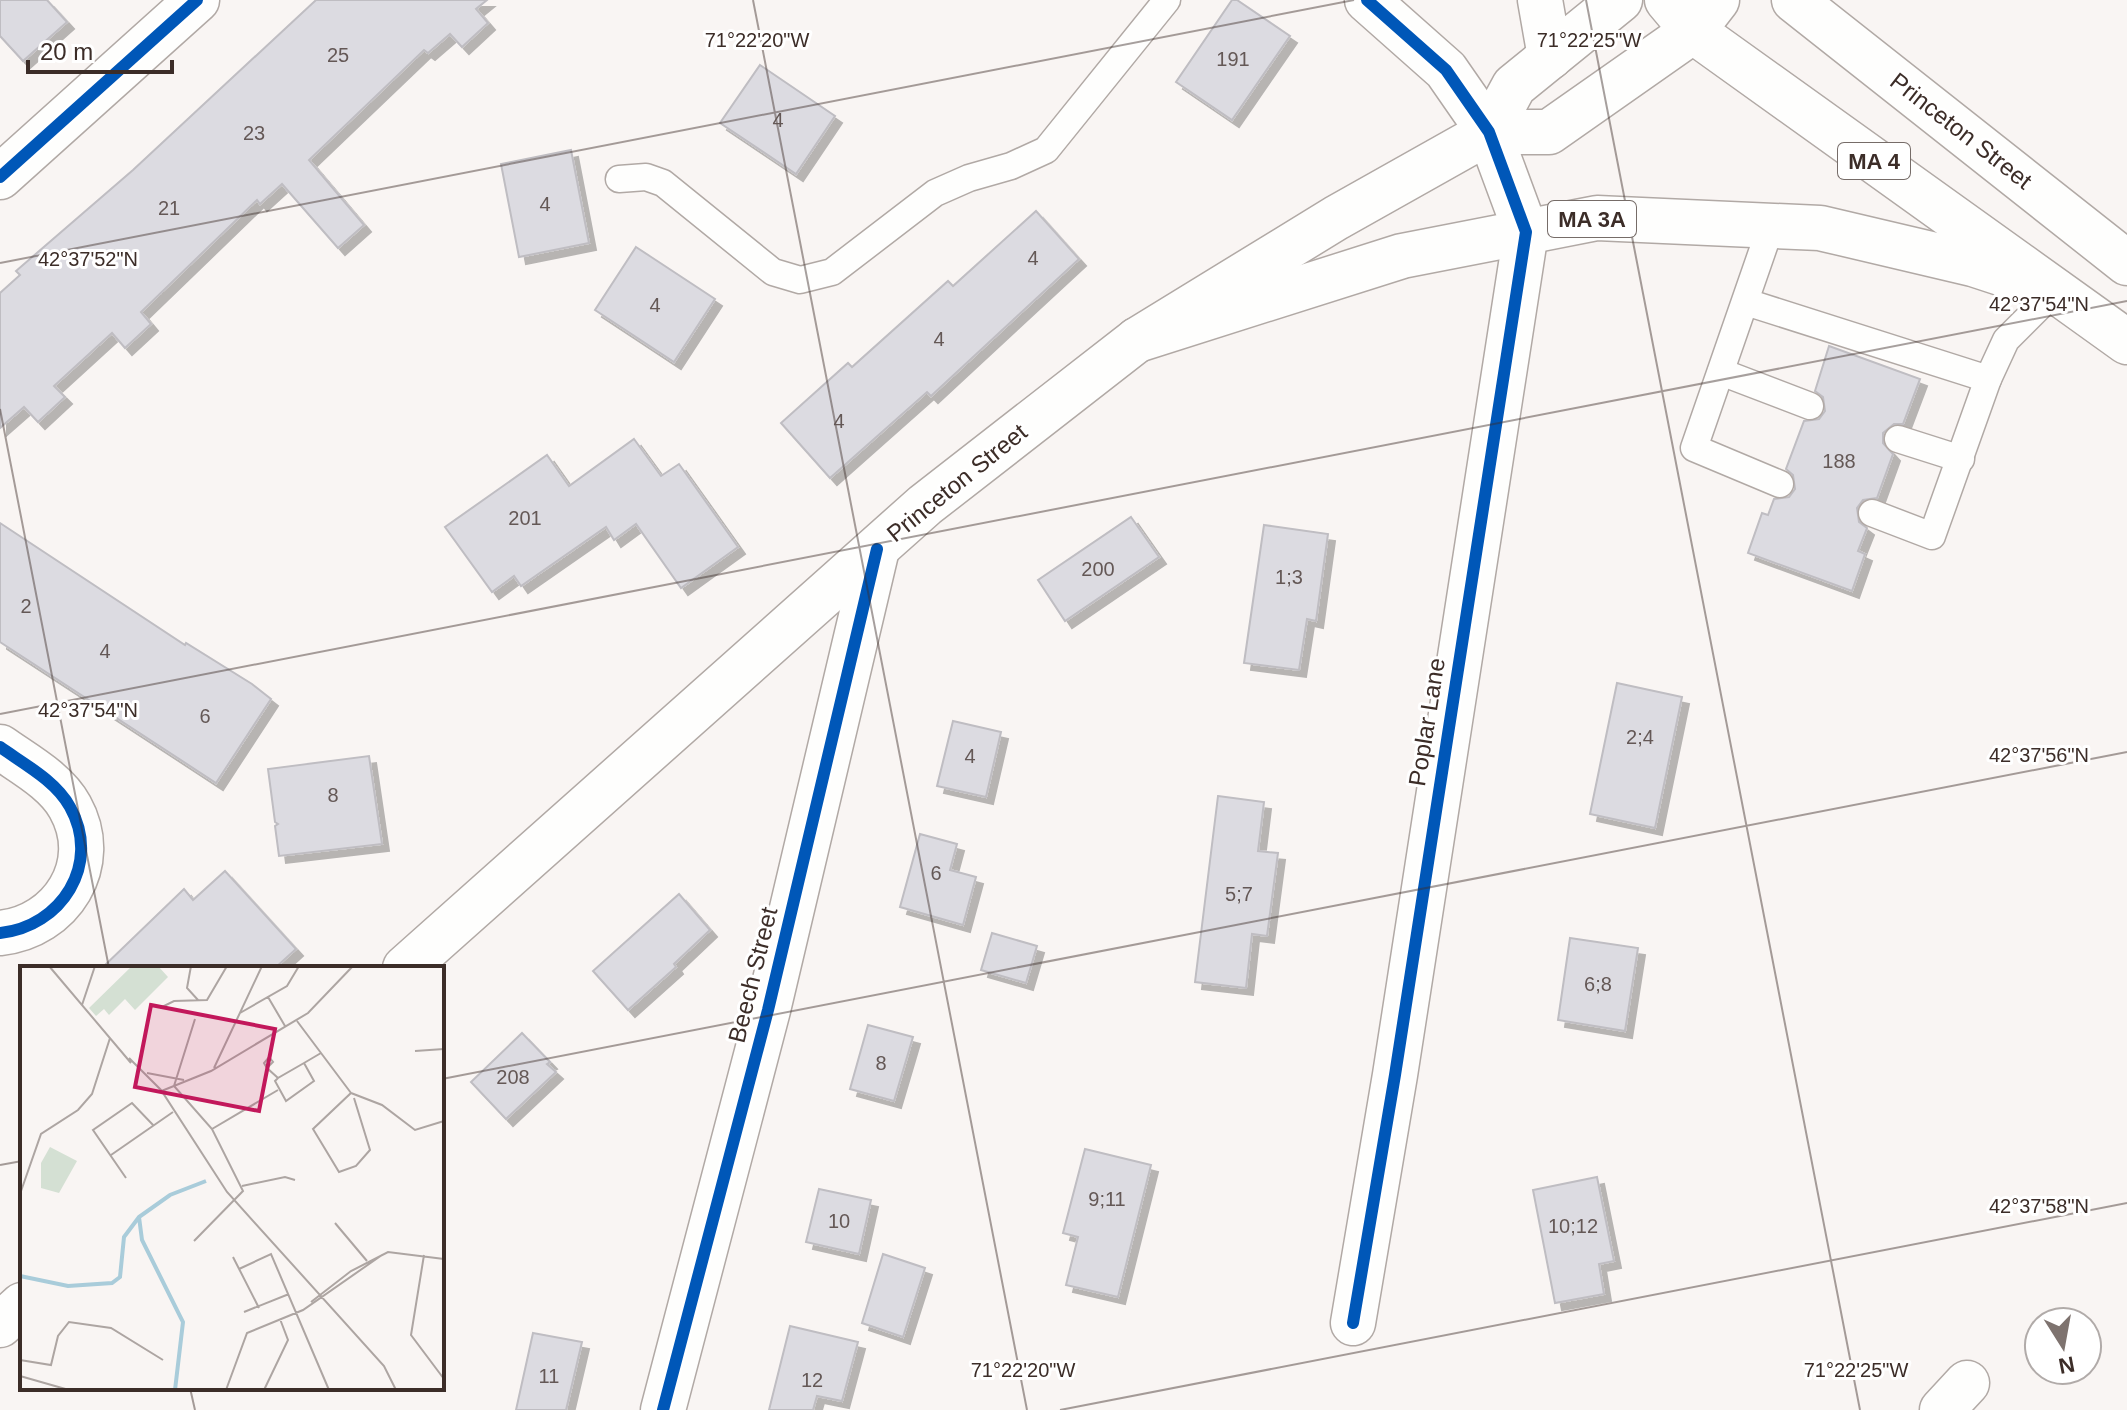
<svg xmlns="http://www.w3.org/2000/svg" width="2127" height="1410" viewBox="0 0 2127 1410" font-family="Arial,sans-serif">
<defs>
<filter id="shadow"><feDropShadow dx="7" dy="7" stdDeviation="0" flood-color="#0004"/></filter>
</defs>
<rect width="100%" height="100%" fill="#f9f5f3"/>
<g fill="#dcdbe1" stroke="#bfbdc2" stroke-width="2" filter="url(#shadow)">
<path d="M0,0H47L67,22L23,61L0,36Z"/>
<path d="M316,0H487L476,9L488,23L462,47L450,34L428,53L424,50L309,160L364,225L338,248L282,184L260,204L257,200L141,312L151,324L125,348L112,333L54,386L65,397L38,422L24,407L0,428V293L20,275L16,271L133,170Z"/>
<path d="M1232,0H1237L1290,36L1232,120L1176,82Z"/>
<path d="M760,65L835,116L796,174L720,123Z"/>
<path d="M571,150L589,243L519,257L501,164Z"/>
<path d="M1036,211L1079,259L931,396L927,392L830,478L781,423L848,363L852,367L948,281L953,286Z"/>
<path d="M636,247L715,299L674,362L595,310Z"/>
<path d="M1829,346L1920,379L1903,424H1894L1883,433V443L1893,454L1877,498L1863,500L1857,508L1859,522L1867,528L1858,551L1865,554L1852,591L1748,553L1762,513L1768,515L1774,499L1789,497L1795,489L1793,475L1786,469L1804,421L1819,419L1825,411L1823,397L1815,391Z"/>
<path d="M634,439L661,476L679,464L738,547L681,588L636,524L614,540L606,527L521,586L514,576L492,592L445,527L547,455L569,486Z"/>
<path d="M1131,517L1159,557L1065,621L1038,580Z"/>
<path d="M0,523L185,645L186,643L252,684L271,699L216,783L0,642Z"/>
<path d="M1264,525L1328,534L1316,621L1307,619L1299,670L1244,663Z"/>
<path d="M1617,683L1682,697L1655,828L1590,814Z"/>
<path d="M953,721L1001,732L986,797L937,786Z"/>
<path d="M369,756L382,844L279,856L275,826L278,824L275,822L268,769Z"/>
<path d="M1218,796L1264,802L1258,851L1278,853L1267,936L1252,934L1246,988L1195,982Z"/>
<path d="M920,834L957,844L950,870L976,877L963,925L900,907Z"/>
<path d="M225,871L296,949L275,968H102L184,889L193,900Z"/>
<path d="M679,894L710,930L674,964L676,967L628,1010L593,971Z"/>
<path d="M992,933L1037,946L1026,983L981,970Z"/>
<path d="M1570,938L1638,948L1625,1031L1558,1020Z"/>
<path d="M868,1025L913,1037L894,1101L850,1089Z"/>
<path d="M522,1033L550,1062L547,1064L556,1072L506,1119L471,1082Z"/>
<path d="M1085,1149L1151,1165L1118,1297L1066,1285L1078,1237L1063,1233Z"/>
<path d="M1597,1177L1614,1261L1599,1264L1604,1294L1555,1303L1533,1190Z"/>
<path d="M819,1189L871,1200L859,1254L806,1242Z"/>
<path d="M883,1254L925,1268L903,1337L862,1323Z"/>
<path d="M790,1326L858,1342L842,1401L817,1396L813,1410H769Z"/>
<path d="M533,1333L582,1342L566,1410H516Z"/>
</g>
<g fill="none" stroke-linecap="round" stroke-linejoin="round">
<g stroke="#b1a9a5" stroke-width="29">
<g id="service">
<path d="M619,179L646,177L663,183L773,272L800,280L832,272L935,193L969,178L1011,166L1046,150L1167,0"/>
<path d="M1771,226L1694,448L1780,484"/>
<path d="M1746,302L1988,379"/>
<path d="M1721,372L1810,406"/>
<path d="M1898,439L1961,459"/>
<path d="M1872,513L1932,536L1988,379L2006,340L2055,291"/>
</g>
</g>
<g stroke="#b1a9a5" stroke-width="47">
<g id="minor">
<path d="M0,177L197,0"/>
<path d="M0,747C24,764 56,781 70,807C102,864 61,927 0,933"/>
<path d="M1353,1323L1395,1075L1526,232L1489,132L1446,70L1367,0"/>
<path d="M663,1410L768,1010L877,549"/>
<path d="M1942,1410L1967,1383"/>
</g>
</g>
<g stroke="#b1a9a5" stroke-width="47">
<g id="secondary">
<path d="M1489,132L1514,86L1620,0"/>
<path d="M405,968L925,505L1137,340L1336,218L1489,132H1549L1693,31L1717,0"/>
<path d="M0,1325L22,1305"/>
</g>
</g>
<g stroke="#b1a9a5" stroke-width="47">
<g id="primary">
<path d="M1540,0L1550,57"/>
<path d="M1667,0L1693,31L2127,342"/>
<path d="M1794,0L2127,263"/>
<path d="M1137,340L1402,256L1597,218L1820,228L1973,264L2055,291"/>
</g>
</g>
<use href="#service" stroke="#fefefd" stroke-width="26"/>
<use href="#minor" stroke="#fefefd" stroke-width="44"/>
<use href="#secondary" stroke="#fefefd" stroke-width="44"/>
<use href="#primary" stroke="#fefefd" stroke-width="44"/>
<g stroke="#fff" stroke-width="17">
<g id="cycleway">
<path d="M0,177L197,0"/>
<path d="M0,747C24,764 56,781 70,807C102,864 61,927 0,933"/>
<path d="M1353,1323L1395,1075L1526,232L1489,132L1446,70L1367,0"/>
<path d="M663,1410L768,1010L877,549"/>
</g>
</g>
<use href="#cycleway" stroke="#0057b8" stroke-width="12"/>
</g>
<path fill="none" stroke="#3c2d28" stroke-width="2" stroke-opacity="0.45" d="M753,0L1027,1410M1586,0L1860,1410M0,263L1354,0M0,409L109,968M0,714L2127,301M442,1079L2127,752M0,1165L22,1161M190,1388L195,1410M1060,1410L2127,1203"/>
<g text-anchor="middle" stroke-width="6" stroke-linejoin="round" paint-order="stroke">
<g font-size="20" fill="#645856">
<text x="338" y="62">25</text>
<text x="1233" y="66">191</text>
<text x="778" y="127">4</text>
<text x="254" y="140">23</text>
<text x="545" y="211">4</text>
<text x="169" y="215">21</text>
<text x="1033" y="265">4</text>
<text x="655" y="312">4</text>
<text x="939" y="346">4</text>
<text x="839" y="428">4</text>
<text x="1839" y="468">188</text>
<text x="525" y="525">201</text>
<text x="1098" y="576">200</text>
<text x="1289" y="584">1;3</text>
<text x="26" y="613">2</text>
<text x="105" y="658">4</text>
<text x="205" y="723">6</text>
<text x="1640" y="744">2;4</text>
<text x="970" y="763">4</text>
<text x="333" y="802">8</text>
<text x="936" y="880">6</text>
<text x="1239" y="901">5;7</text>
<text x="1598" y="991">6;8</text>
<text x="881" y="1070">8</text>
<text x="513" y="1084">208</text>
<text x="1107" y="1206">9;11</text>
<text x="839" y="1228">10</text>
<text x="1573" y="1233">10;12</text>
<text x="549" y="1383">11</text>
<text x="812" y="1387">12</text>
</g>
<g fill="#fff" stroke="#766c68" stroke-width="2">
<rect x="1838" y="143" width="72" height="36" rx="6"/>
<rect x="1548" y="201" width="88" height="36" rx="6"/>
</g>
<g font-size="22" font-weight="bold" fill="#3c2d28">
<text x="1874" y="169">MA 4</text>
<text x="1592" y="227">MA 3A</text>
</g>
<g font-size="24" fill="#3c2d28" stroke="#fff">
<text transform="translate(1961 131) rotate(38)" y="8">Princeton Street</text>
<text transform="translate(957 483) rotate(-39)" y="8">Princeton Street</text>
<text transform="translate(1427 722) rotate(-81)" y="8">Poplar Lane</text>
<text transform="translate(753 975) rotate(-76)" y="8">Beech Street</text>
</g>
</g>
<g transform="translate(20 966)">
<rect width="424" height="424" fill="#f9f5f3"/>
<path d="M112,0H138L148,11L115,44L105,33L89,49L84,43L76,50L69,42ZM30,181L57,195L39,227L21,222V197Z" fill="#d4e0d3"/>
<path fill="none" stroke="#a9ccda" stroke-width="4" d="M119,251L122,274L163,356L155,424M0,310L48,320L92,317L100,311L104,271L119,251L150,229L186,215"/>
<path fill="none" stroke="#ada5a2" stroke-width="2" d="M29,0L111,97M171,0L167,22L178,34M248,31L265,60M62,39L75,0M140,42L154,35L187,34L207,0M220,47L267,20L279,0M277,55L331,127M395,85L424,83M109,92L141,124L207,226L364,400L376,424M284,97L294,115L266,135L255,115L258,112L284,97L301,87M194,102L242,0M247,102L253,96L249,91L244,97L247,102L258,112M127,107L164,114M139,126L191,105L288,47L333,0M334,132L350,184L336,200L319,206L293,163L331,127L362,139L395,164L424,155M192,163L258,124M91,189L153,146M106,212L73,164L112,137L134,160M222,220L265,211L275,214M0,228L21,168L58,144L72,128L90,72M315,257L347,295M174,275L223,225L192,163L154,120L175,53M404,289L391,369L424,413M213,291L239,342M219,303L251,288L309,424M291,336L331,305L368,286L424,293M224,346L269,328M0,394L31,399L38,370L49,356L91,362L143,394M0,410L49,424M206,424L227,367L283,344L362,289M244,424L268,374L260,353"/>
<path fill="#c2185b" fill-opacity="0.15" stroke="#c2185b" stroke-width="4" d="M131,39L255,63L239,145L115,121Z"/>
<rect width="424" height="424" fill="none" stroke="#3c2d28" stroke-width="4"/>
</g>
<g font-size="20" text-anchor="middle" fill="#3c2d28" stroke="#fff" stroke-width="6" stroke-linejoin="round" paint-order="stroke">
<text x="757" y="47">71°22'20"W</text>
<text x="1589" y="47">71°22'25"W</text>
<text x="88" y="266">42°37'52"N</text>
<text x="2039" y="311">42°37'54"N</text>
<text x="88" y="717">42°37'54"N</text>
<text x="2039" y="762">42°37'56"N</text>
<text x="2039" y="1213">42°37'58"N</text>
<text x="1023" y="1377">71°22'20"W</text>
<text x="1856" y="1377">71°22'25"W</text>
</g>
<g transform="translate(2063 1346) rotate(169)"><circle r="38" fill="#ffffff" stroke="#b1aba9" stroke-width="2"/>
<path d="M0-6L14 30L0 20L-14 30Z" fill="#7e736f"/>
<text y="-12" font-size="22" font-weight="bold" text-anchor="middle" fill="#3c2d28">N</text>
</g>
<path d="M28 60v12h144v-12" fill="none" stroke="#3c2d28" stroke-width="4"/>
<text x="40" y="60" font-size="24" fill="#3c2d28" stroke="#ffffff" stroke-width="6" paint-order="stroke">20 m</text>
</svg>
